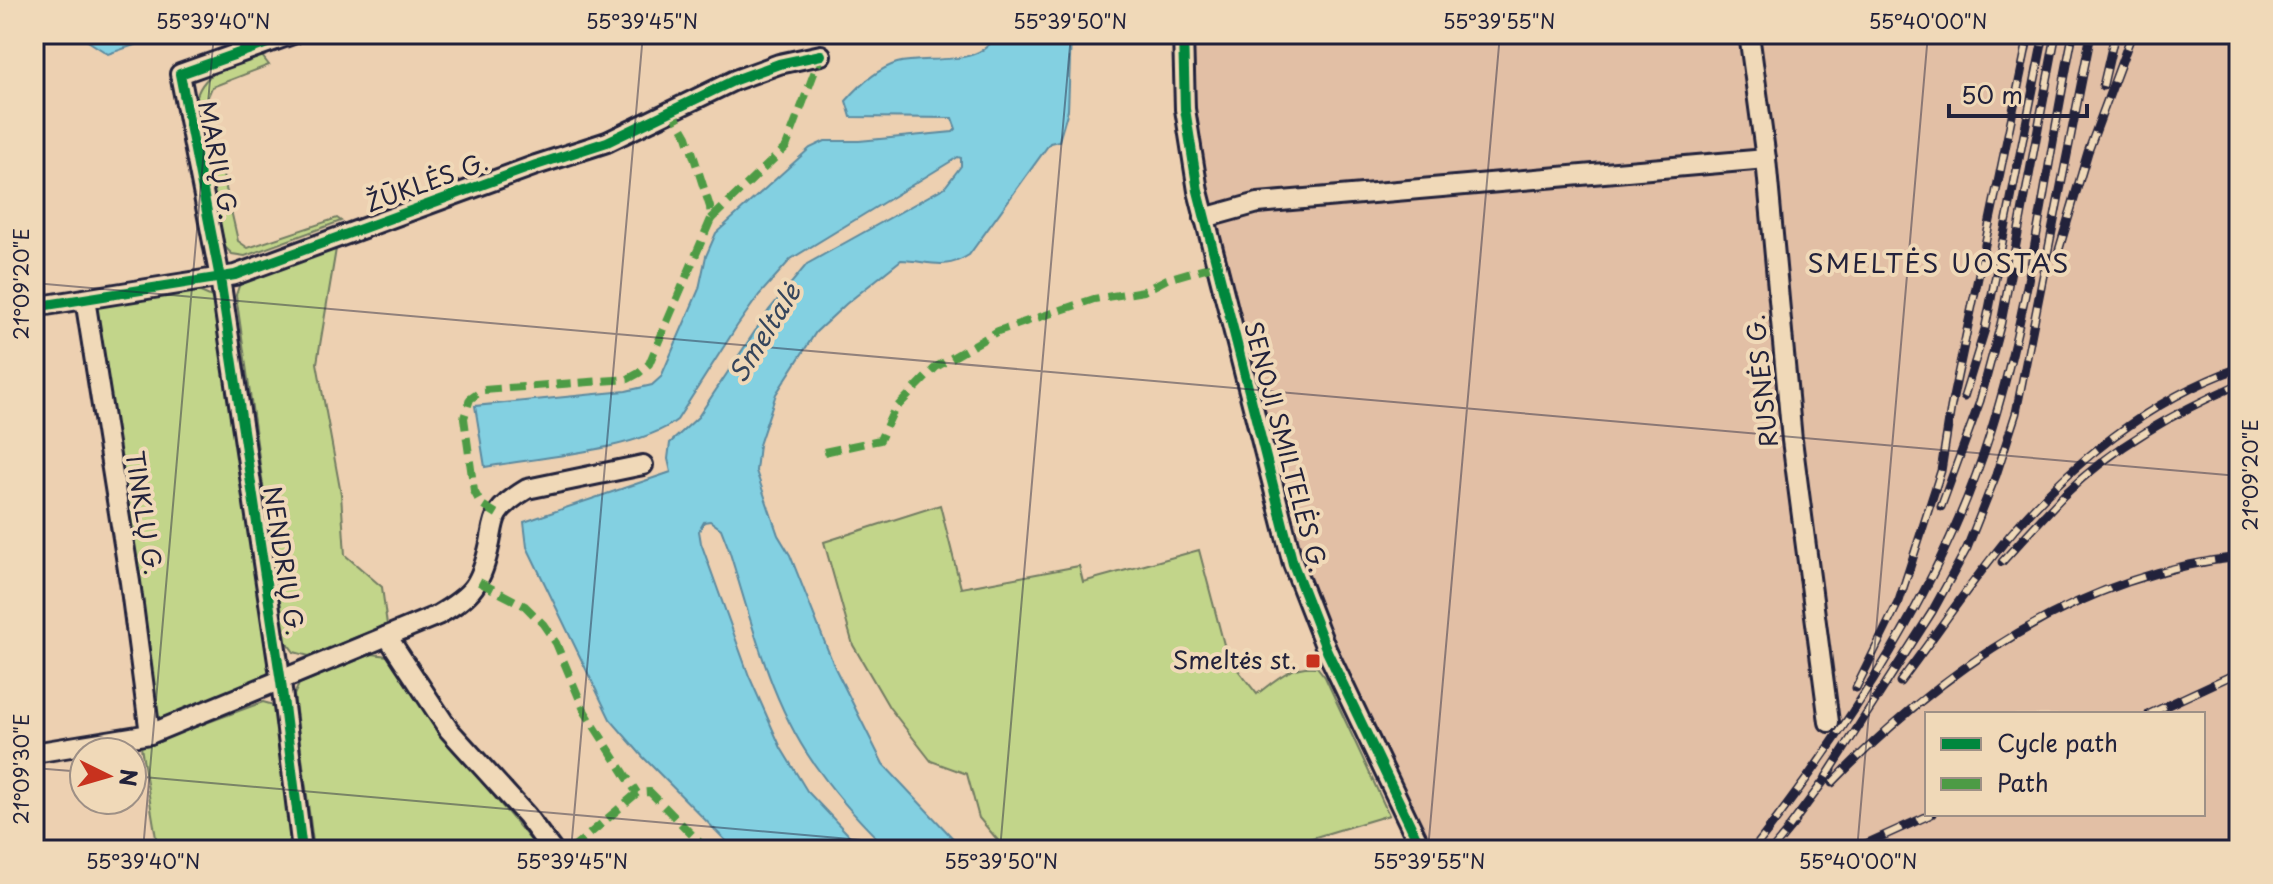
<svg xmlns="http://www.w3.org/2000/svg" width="2273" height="884" viewBox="0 0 2273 884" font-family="'Playpen Sans',sans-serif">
<rect width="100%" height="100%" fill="#edd0b1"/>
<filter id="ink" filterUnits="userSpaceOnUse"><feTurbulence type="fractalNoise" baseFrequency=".0125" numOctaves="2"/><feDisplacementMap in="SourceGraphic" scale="16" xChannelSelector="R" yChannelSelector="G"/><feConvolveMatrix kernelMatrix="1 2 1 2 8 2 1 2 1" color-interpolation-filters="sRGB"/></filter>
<g filter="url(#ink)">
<path fill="#e2bfa5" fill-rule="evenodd" d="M1190,34H2239V850H1430L1317,611L1300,563L1202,181L1193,109ZM1927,714H2203V814H1927Z"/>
<g fill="#c2d58a" stroke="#727c62" stroke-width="2">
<path d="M262,56L269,65L212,87L206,101L238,241L248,248L337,218L341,221L245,256L232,254L225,247L194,108C199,69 230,66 262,56Z"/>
<path d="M336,249L317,363L341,494L345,555L382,587L387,625L309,656L294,652L285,640L236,295L240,283L252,277Z"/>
<path d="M196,290L212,297L217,311L269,671L264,679L158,719L92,315L95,304Z"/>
<path d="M940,505L961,588L1079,566L1083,582L1199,550L1227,656L1257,694C1277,679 1291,664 1317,667L1325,677L1389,815L1272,850H1006L979,818L967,774L931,761L889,707L853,645L824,542Z"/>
<path d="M372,654L388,656L397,662L446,739L539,850H314L294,695L299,684Z"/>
<path d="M263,702L270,704L275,709L293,850H158L141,747Z"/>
</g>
<g fill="#83d0e1" stroke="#5c8a9f" stroke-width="2">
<path d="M77,34H167L108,54Z"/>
<path d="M996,34H1071L1068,110L1059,141L1050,143L969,255C944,271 929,261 901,260L846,304L816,332L776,394L759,445L756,471L778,535L790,555L835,668L883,764L964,850H889C864,826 840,800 820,772C771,708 752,622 728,547L721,529L710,521L704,522L699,531L701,543L749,676L781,748L807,791L863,850H735L643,757L610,719L527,547L524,522L671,472L668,459L670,443L698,417L769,310L807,264L945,187L961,166V158L958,157L791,259L759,295L737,326L677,420C639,450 535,458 485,467L475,406L626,391L652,385L661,377L699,289L706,256L716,233L810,148L825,141H859L953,132L956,129L952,118L851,117L846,101C859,86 877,69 897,63C927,55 981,69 996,34Z"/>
</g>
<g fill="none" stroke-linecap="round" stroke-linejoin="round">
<g stroke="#22223b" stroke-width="24">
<g id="minor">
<path d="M293,34L180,74L220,278L281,682L302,850"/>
<path d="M1183,34L1185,109L1198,191L1293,564L1327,651L1422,850"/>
<path d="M1749,34L1766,159L1792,440L1829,722"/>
<path d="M1204,218L1258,203L1766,159"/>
<path d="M85,299L130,582L150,734"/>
<path d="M34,307L235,275L536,165L607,142L735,80L779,64L821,55"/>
<path d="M387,636L449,730L526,815L552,850"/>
<path d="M34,753L150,734L438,615C474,594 481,584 490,543C492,534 493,520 498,513C505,503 517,495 527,489L643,465"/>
</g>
</g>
<use href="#minor" stroke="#f0d9b8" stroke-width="18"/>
<g stroke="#22223b" stroke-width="9">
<g id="rail">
<path d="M2103,86L2115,34"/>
<path d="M2058,253L2088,152L2132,34"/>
<path d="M1964,397L1985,329L2044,34"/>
<path d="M1941,507L1980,401L2001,323L2056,34"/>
<path d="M2002,562C2022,540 2043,517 2064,495C2114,446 2176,412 2239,384"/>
<path d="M1900,682C1937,633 1971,582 2010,535C2070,464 2150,399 2239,368"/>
<path d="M1856,688L1899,601L1941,471L1951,407L2029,34"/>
<path d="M2149,714L2239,672"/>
<path d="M1826,777L1932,612L1967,548L1996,475L2016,413L2091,34"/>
<path d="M1832,783C1942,670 2078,574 2239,557"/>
<path d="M1789,828L1832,770"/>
<path d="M1753,850C1851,724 1943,585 1991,431C2031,303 2046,166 2073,34"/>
<path d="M1772,850L1796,821"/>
<path d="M1852,850L1932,814"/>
</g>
</g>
<use href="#rail" stroke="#f0d9b8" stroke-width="6" stroke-dasharray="18" stroke-linecap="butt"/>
<g stroke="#4d9b45" stroke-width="8" stroke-dasharray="16 8" stroke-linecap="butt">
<path d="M711,219L786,147L821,55"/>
<path d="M824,452L880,440L894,410L936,367L998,331L1094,299L1144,291L1167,279L1216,265"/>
<path d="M497,514L481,504L474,491L464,418L470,399L483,390L628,379L639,373L649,364L711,219L710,207L687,136L673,112"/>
<path d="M479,582L525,606L543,624L556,643L585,712L637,793"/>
<path d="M571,850L637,793L650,792L707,850"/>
</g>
<g stroke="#f0d9b8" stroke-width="15">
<g id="cycleway">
<path d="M293,34L180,74L220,278L281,682L302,850"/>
<path d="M1183,34L1185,109L1198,191L1293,564L1327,651L1422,850"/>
<path d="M34,307L235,275L536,165L607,142L735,80L779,64L821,55"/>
</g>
</g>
<use href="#cycleway" stroke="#00873e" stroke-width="10"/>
</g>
</g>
<path fill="none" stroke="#22223b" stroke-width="2" stroke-opacity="0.45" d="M34,283L2239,476M34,768L84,772M132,776L975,850M143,850L214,34M571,850L643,34M1000,850L1071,34M1428,850L1500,34M1857,850L1928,34"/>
<rect fill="#c8321e" stroke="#f0d9b8" stroke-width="3" x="1305" y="653" width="16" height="16" rx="4"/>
<g text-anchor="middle" stroke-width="8" stroke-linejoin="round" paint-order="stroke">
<g font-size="24" fill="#22223b" stroke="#f0d9b8">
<text transform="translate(217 160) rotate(79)" y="8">MARIŲ G.</text>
<text transform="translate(427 183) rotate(-20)" y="8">ŽŪKLĖS G.</text>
<text transform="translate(1763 381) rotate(-96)" y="8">RUSNĖS G.</text>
<text transform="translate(1285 447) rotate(75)" y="8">SENOJI SMILTELĖS G.</text>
<text transform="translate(143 513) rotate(81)" y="8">TINKLŲ G.</text>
<text transform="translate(283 561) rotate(81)" y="8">NENDRIŲ G.</text>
</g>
<g font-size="24" fill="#22223b" stroke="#f0d9b8" text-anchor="end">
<text x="1297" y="669">Smeltės st.</text>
</g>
<g font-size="26" letter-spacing="2" fill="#22223b" stroke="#f0d9b8">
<text x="1939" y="273">SMELTĖS UOSTAS</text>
</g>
<g font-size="26" font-style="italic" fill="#35455c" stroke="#f0d9b8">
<text transform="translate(765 333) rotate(-58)" y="9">Smeltalė</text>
</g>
</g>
<rect width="2273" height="884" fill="none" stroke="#f0d9b8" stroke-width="88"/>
<rect x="1925" y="712" width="280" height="104" fill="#f0d9b8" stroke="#9e9086" stroke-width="2"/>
<rect x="1941" y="738" width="40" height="12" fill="#00873e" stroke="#9e9086" stroke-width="2"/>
<text x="1997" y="752" font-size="24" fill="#22223b">Cycle path</text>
<rect x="1941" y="778" width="40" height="12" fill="#4d9b45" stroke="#9e9086" stroke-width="2"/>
<text x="1997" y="792" font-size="24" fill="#22223b">Path</text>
<g transform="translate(108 776) rotate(95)"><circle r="38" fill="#f0d9b8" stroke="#9e9086" stroke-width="2"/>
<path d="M0-6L14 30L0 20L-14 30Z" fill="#c8321e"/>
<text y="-12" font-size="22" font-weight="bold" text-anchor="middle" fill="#22223b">N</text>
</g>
<path d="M1949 104v12h138v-12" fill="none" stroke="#22223b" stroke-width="4"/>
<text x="1961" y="104" font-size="24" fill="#22223b" stroke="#f0d9b8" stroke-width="6" paint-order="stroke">50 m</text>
<rect x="44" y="44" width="2185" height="796" fill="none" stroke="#22223b" stroke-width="3"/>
<g font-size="20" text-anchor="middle" fill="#22223b">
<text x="213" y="29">55°39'40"N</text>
<text x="642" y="29">55°39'45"N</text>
<text x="1070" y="29">55°39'50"N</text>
<text x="1499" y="29">55°39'55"N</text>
<text x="1928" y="29">55°40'00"N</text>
<text transform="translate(22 284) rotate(-90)" y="7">21°09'20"E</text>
<text transform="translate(2251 475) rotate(-90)" y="7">21°09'20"E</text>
<text transform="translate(22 769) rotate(-90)" y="7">21°09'30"E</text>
<text x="143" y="869">55°39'40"N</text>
<text x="572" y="869">55°39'45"N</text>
<text x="1001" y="869">55°39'50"N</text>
<text x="1429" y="869">55°39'55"N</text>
<text x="1858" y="869">55°40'00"N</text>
</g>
</svg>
